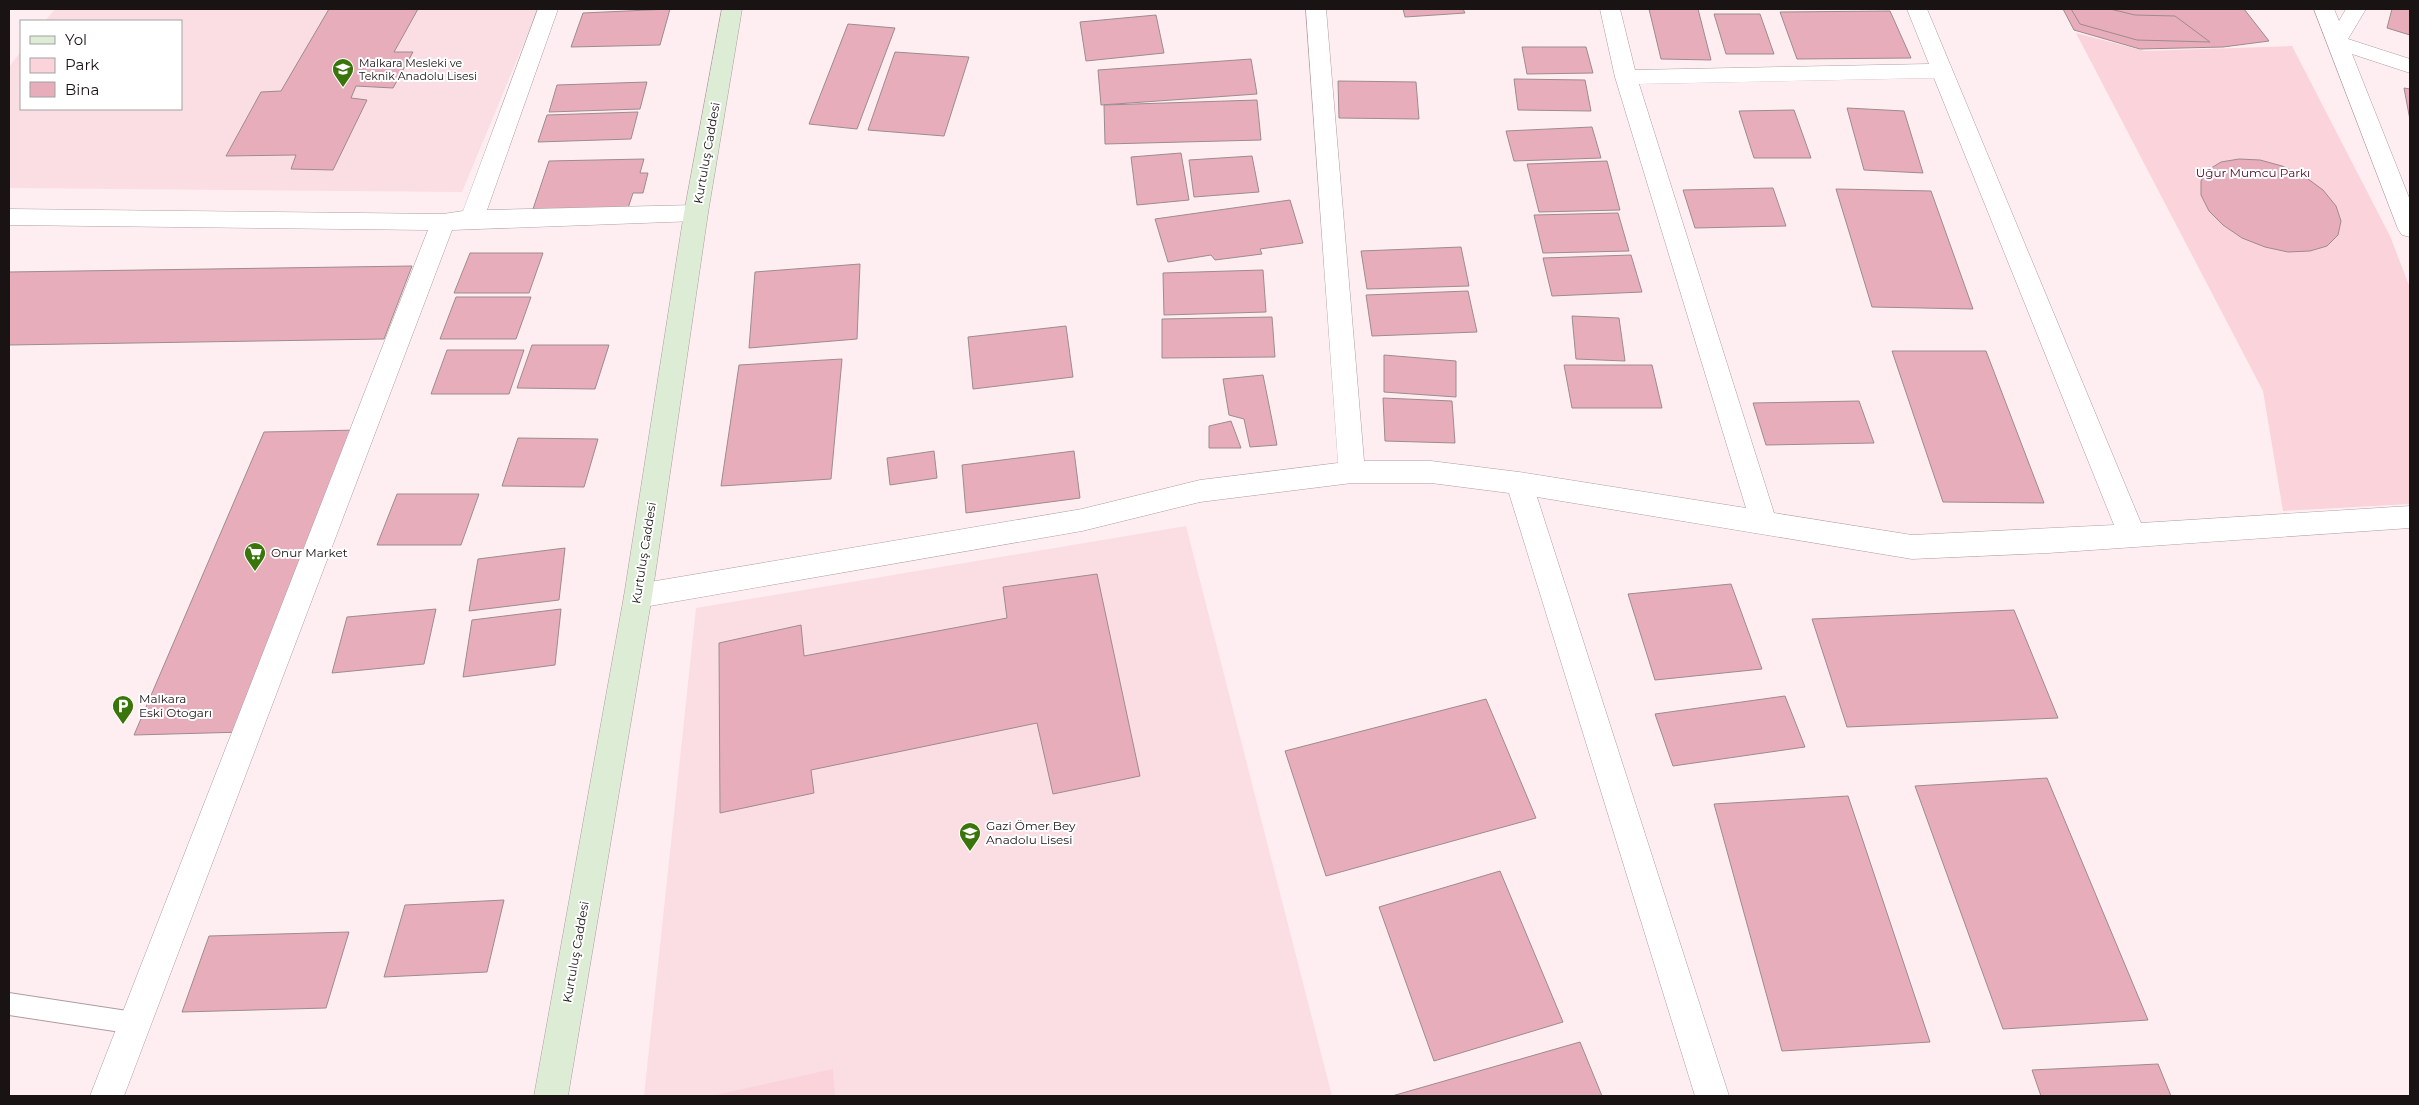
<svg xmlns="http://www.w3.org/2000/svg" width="2419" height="1105" viewBox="0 0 2419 1105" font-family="Montserrat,sans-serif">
<rect width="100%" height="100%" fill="#feeef1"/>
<g fill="#fbdee4">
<path d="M55,9H538L462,192L9,188V67L21,51V109H181V21H45Z"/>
<path d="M1186,526L1332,1096H644L696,608Z"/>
</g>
<g fill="#fad3db">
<path d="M2076,33L2145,51L2292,46L2390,236L2410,288V504L2283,511L2263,391Z"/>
<path d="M833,1069L835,1096H711Z"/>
</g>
<g fill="#e8adbb" stroke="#9d8b8f">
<path d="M329,9H418L394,52H413L393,88L356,86L351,98L367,100L333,170L291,169L296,155L226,156L261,92L281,91Z"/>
<path d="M670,9L660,45L571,47L583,13Z"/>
<path d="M1403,9H1463L1465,13L1405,17Z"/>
<path d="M1649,9H1698L1711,60L1661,59Z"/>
<path d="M2063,9H2244L2269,41L2223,47L2140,49L2074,30Z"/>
<path d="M2071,9H2110L2135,15L2175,16L2210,42L2137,40L2080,24Z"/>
<path d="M2392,9H2410V35L2387,28Z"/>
<path d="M1890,11L1911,58L1797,59L1780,12Z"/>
<path d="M1714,14H1760L1774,54H1726Z"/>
<path d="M1156,15L1164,53L1086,61L1080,22Z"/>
<path d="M848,24L895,28L857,129L809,124Z"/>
<path d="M1522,47H1586L1593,73L1527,74Z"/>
<path d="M895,52L969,57L944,136L868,130Z"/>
<path d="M1251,59L1257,94L1101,105L1098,70Z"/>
<path d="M1514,79L1585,80L1591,111L1518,110Z"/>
<path d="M1338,81L1416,82L1419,119L1339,118Z"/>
<path d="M647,82L640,109L549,112L557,85Z"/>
<path d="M2404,88L2410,89V120Z"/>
<path d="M1257,100L1261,140L1105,144L1104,105Z"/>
<path d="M1847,108L1904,111L1923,173L1864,170Z"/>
<path d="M1794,110L1811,158H1754L1739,111Z"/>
<path d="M638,112L631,139L538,142L547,115Z"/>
<path d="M1592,127L1601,158L1514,161L1506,131Z"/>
<path d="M1181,153L1189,200L1137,205L1131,157Z"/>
<path d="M1252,156L1259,192L1194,197L1189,160Z"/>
<path d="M644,159L640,173H648L643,193H633L628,208L533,209L549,161Z"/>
<path d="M2239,159L2260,160L2282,166L2304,176L2323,190L2336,206L2341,221L2338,235L2327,246L2310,251L2288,252L2265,247L2242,238L2223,225L2209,211L2201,195V181L2208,170L2221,162Z"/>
<path d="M1607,161L1620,210L1539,212L1527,164Z"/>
<path d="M1773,188L1786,226L1695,228L1683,190Z"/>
<path d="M1836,189L1931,191L1973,309L1872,307Z"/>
<path d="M1290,200L1303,243L1260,249L1262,254L1215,260L1211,255L1168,262L1155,219Z"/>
<path d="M1618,213L1629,251L1543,253L1534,215Z"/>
<path d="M1461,247L1469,286L1367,289L1361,251Z"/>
<path d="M470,253H543L529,293H454Z"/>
<path d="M1631,255L1642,292L1552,296L1543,258Z"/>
<path d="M860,264L857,339L749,348L755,272Z"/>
<path d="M412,266L384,339L9,345V272Z"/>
<path d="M1263,270L1266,312L1164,315L1163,273Z"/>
<path d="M1468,291L1477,332L1372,336L1366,295Z"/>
<path d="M456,297H531L516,339H440Z"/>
<path d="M1572,316L1619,318L1625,361L1576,359Z"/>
<path d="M1272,317L1275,357L1162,358V319Z"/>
<path d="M1066,326L1073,377L973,389L968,337Z"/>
<path d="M532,345H609L595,389L517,388Z"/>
<path d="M447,350H524L509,394H431Z"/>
<path d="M1892,351H1986L2044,503L1943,502Z"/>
<path d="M1384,355L1456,361V397L1384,392Z"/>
<path d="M842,359L831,479L721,486L739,365Z"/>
<path d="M1564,365H1652L1662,408H1572Z"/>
<path d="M1263,375L1277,445L1250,447L1244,419L1229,415L1223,379Z"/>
<path d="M1383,398L1452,401L1455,443L1385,441Z"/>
<path d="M1859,401L1874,443L1766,445L1753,403Z"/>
<path d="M1231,421L1241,448H1209V426Z"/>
<path d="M359,430L244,732L134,735L264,432Z"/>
<path d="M518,438L598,439L584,487L502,486Z"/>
<path d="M934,451L937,478L890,485L887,458Z"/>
<path d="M1074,451L1080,498L966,513L962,465Z"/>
<path d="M397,494H479L461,545H377Z"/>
<path d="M565,548L559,600L469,611L478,559Z"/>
<path d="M1097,574L1140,776L1053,794L1037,723L811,770L814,793L720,813L719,643L801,625L804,656L1007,618L1003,587Z"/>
<path d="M1731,584L1762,669L1655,680L1628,594Z"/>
<path d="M436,609L424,664L332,673L347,617Z"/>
<path d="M561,609L555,665L463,677L472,620Z"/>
<path d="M2014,610L2058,718L1847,727L1812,619Z"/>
<path d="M1785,696L1805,747L1673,766L1655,714Z"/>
<path d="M1486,699L1536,818L1326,876L1285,751Z"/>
<path d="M2047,778L2148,1020L2003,1029L1915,786Z"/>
<path d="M1848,796L1930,1042L1782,1051L1714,804Z"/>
<path d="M1500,871L1563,1022L1434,1061L1379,907Z"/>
<path d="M504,900L487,972L384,977L405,905Z"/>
<path d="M349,932L326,1008L182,1012L209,936Z"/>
<path d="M1580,1042L1602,1096H1392Z"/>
<path d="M2158,1064L2171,1096H2041L2032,1070Z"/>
</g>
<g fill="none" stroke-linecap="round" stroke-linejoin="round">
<g stroke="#af9ca0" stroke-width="2">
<path id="lane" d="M9,993L134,1012L142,1015L145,1023L142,1031L134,1034L9,1015Z"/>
</g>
<g stroke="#af9ca0" stroke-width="1">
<g id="street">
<path d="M538,9H558L487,210L696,205L704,207L708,213L704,219L696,221L452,230L124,1096H90L428,230L9,225V209L443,214L463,211Z"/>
<path d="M1306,9H1326L1364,461H1431L1519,472L1746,508L1615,77L1600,9H1620L1635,70L1929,64L1907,9H1927L2141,523L2410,506V528L2048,553L1912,559L1537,497L1729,1096H1695L1509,493L1431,483H1352L1200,502L1082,531L638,608L628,605L624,596L628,587L638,584L1082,509L1200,480L1338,463ZM1934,78L2114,525L1912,535L1774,513L1639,84Z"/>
<path d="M2314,9H2334L2339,21L2346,9H2366L2348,39L2410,59V73L2352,54L2410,200V237L2402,235L2398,229Z"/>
</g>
</g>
<g stroke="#af9ca0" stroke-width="1">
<path id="secondary" d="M722,9H742L708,213L652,596L568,1096H534L624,596L684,213Z"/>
</g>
<use href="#lane" fill="#fff" fill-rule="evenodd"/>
<use href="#street" fill="#fff" fill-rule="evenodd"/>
<use href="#secondary" fill="#dcecd5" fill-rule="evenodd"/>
</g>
<defs>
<g id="school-pin" transform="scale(1.125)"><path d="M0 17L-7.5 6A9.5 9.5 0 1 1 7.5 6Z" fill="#3a750b" stroke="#fff"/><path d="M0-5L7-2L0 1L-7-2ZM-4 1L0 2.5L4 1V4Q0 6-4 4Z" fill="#fff"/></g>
<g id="supermarket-pin" transform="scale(1.125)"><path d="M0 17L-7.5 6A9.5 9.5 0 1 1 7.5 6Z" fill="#3a750b" stroke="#fff"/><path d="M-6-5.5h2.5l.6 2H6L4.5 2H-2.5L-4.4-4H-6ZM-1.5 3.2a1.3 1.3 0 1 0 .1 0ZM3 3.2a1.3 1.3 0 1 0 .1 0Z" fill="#fff"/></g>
<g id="parking-pin" transform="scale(1.125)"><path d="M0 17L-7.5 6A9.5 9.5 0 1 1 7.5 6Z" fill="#3a750b" stroke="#fff"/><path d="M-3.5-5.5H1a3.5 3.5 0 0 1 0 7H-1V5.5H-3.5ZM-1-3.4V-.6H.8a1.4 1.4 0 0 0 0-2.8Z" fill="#fff"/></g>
</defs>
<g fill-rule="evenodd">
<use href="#school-pin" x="343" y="69"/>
<use href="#supermarket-pin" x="255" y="553"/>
<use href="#parking-pin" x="123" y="706"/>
<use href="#school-pin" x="970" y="833"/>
</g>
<g text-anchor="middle" stroke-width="4" stroke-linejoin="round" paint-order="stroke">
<g font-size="11" fill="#1a1314" stroke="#fff" text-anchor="start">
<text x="359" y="67">Malkara Mesleki ve<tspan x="359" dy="13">Teknik Anadolu Lisesi</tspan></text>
</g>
<g font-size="12" fill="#1a1314" stroke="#fff">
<text transform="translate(707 153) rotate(-80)" y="4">Kurtuluş Caddesi</text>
<text transform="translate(644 553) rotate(-81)" y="4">Kurtuluş Caddesi</text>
<text transform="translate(576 952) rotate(-80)" y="4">Kurtuluş Caddesi</text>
</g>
<g font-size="12" fill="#4f0925" stroke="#fff">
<text x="2253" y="177">Uğur Mumcu Parkı</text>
</g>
<g font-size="12" fill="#1a1314" stroke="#fff" text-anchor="start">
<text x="271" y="557">Onur Market</text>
<text x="139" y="703">Malkara<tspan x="139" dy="14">Eski Otogarı</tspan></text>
<text x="986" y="830">Gazi Ömer Bey<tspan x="986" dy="14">Anadolu Lisesi</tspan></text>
</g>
</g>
<rect width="2419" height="1105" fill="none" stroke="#1a1314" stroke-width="20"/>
<rect x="20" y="20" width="162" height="90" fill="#ffffff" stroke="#a3a1a1"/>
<rect x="30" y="36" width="25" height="8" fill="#dcecd5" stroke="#a3a1a1"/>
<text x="65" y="45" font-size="15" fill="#1a1314">Yol</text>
<rect x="30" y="58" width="25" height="15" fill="#fad3db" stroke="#a3a1a1"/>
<text x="65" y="70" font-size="15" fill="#1a1314">Park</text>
<rect x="30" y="82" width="25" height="15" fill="#e8adbb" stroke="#a3a1a1"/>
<text x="65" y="95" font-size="15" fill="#1a1314">Bina</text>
</svg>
